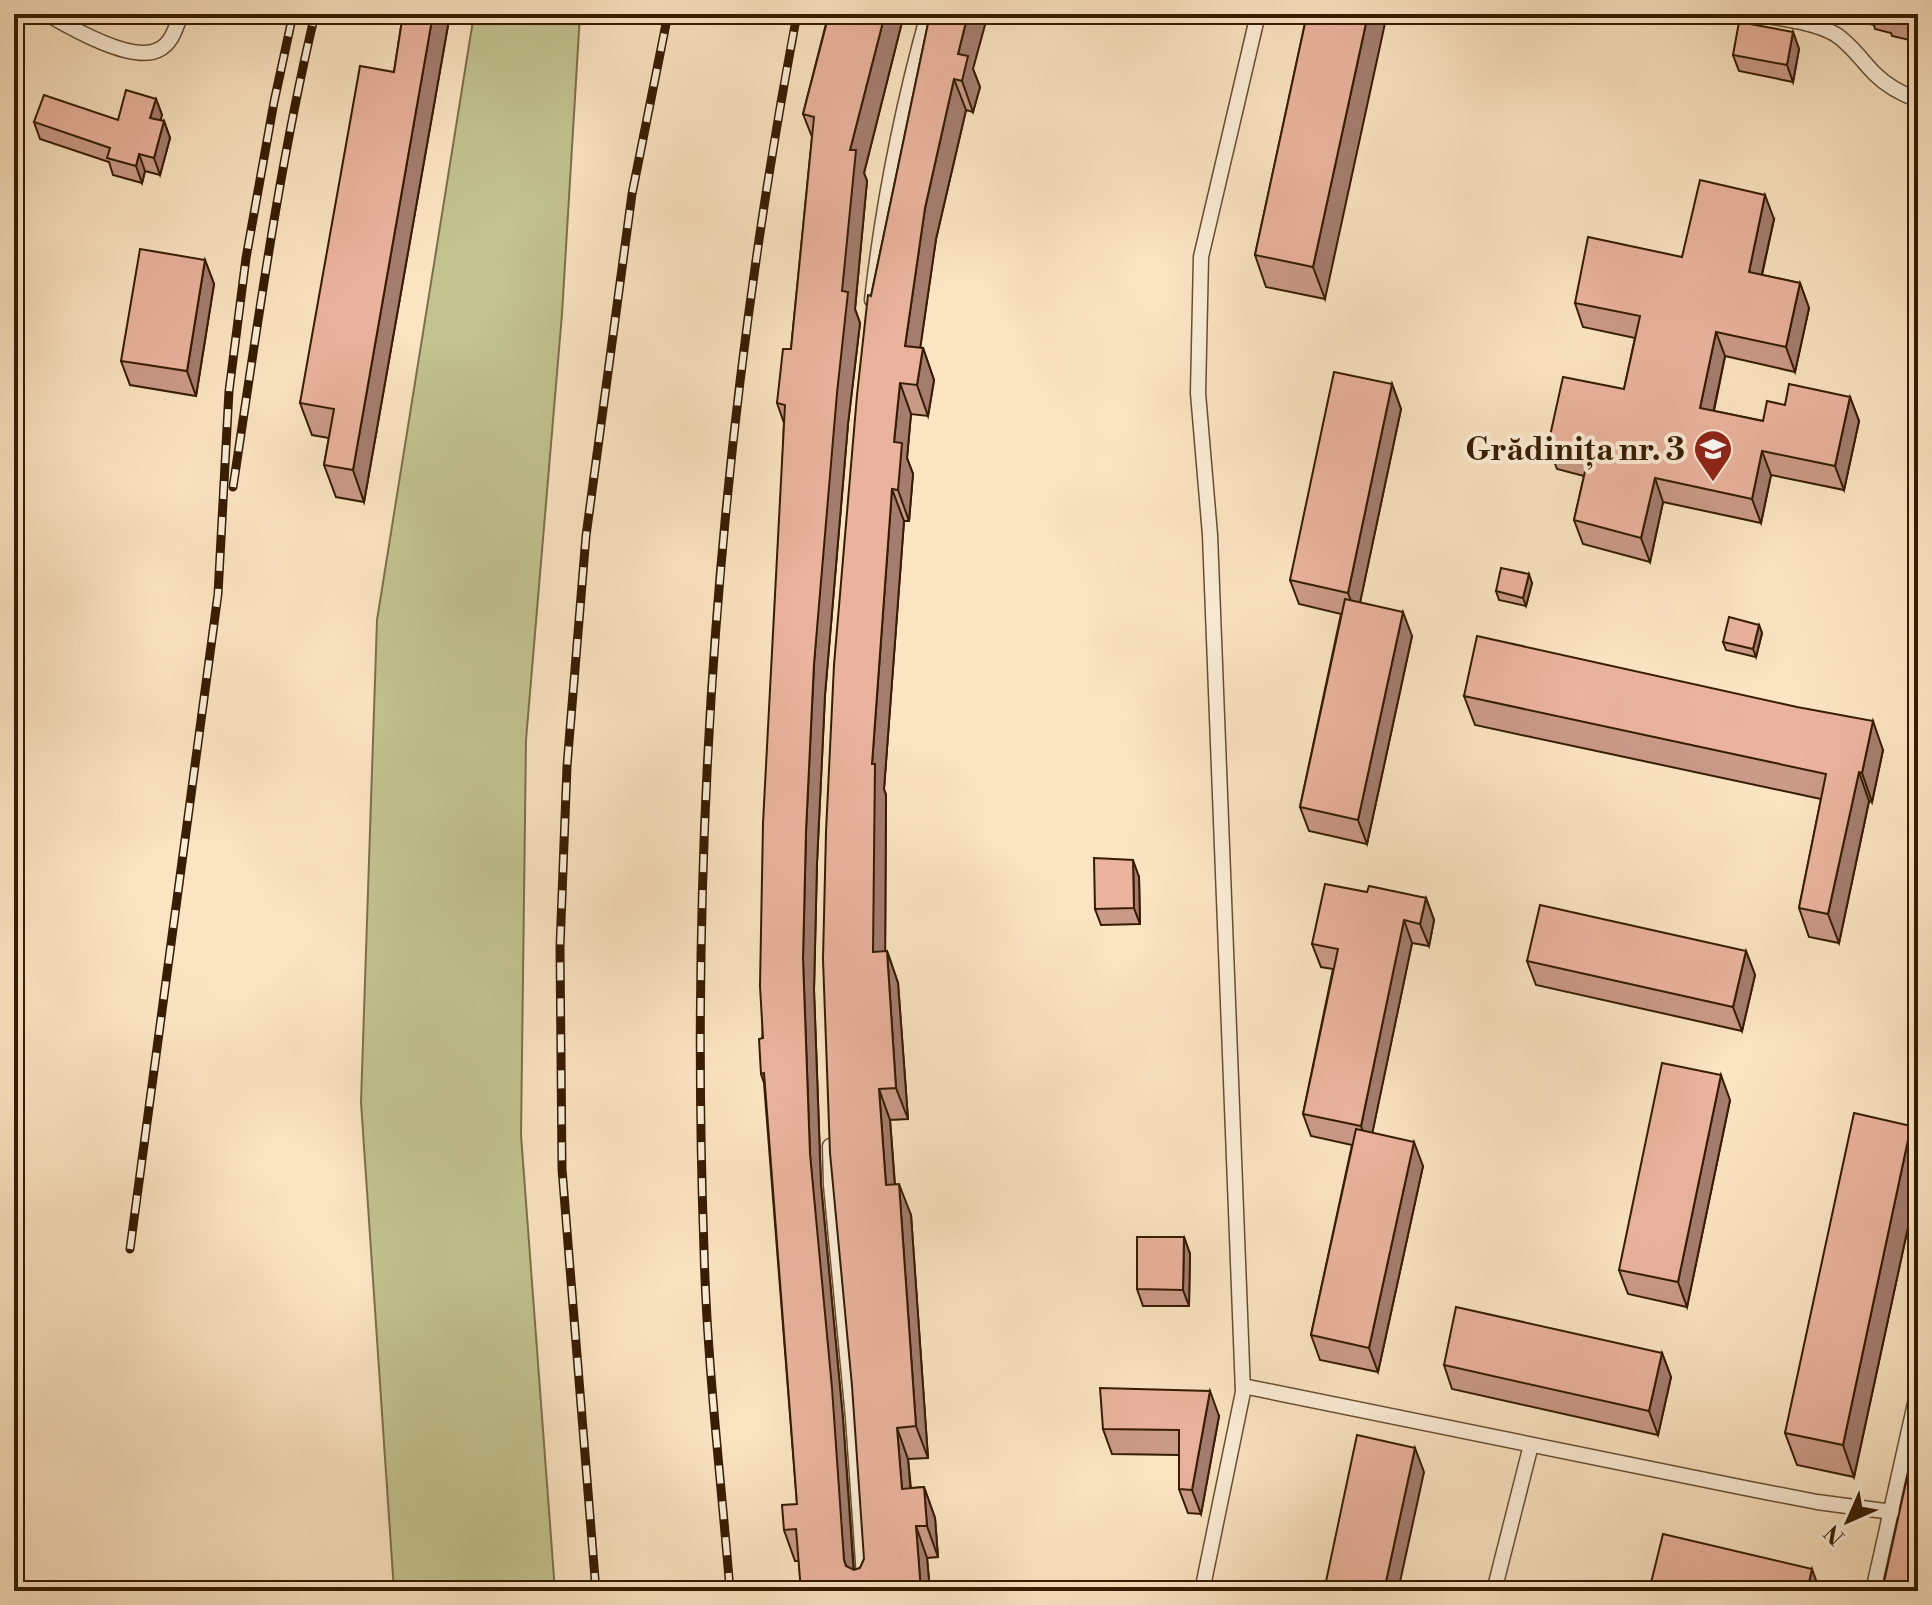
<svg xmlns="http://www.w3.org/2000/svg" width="1932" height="1605" viewBox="0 0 1932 1605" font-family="'Libre Bodoni',serif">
<rect width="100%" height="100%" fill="#fbe4c2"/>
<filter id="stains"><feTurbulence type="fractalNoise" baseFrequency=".0025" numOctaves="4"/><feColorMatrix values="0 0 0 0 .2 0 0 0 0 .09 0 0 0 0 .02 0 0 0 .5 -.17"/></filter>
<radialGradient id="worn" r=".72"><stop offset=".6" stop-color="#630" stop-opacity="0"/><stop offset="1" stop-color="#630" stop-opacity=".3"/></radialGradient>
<path fill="#c2c390" stroke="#7c7048" stroke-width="2" d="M474,14H580L562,314L526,740L521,1135L555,1591H394L361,1102L377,620Z"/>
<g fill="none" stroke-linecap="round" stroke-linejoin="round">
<g stroke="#674e31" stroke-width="17">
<g id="service">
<path d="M47,14C71,28 132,63 158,50C172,44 176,27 181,14"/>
<path d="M1755,14C1781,19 1812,21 1835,34C1851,44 1862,61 1875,74C1887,86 1902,94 1918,100"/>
<path d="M872,300C883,203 902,108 928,14"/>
<path d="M830,1146L831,1185L853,1418L865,1591"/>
<path d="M1243,1386L1750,1489L1817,1502L1892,1512"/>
<path d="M1202,1591L1243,1392L1210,535L1198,393L1201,257L1258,14"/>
<path d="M1494,1591L1531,1445"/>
<path d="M1873,1591L1918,1390"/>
</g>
</g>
<use href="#service" stroke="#fcedd7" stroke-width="14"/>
<g stroke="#361c01" stroke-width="9">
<g id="rail">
<path d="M233,487C257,329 278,170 315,14"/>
<path d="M130,1249L218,594L229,391L246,258L274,102L293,14"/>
<path d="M596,1591L562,1169L560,947L567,766L586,536L632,194L668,14"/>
<path d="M730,1591C721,1478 707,1364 704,1250C689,836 720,420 797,14"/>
</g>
</g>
<use href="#rail" stroke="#fcedd7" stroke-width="6" stroke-dasharray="18" stroke-linecap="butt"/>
</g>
<g fill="#ca9a88" stroke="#361c01" stroke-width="2">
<path d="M403,14H450L364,502L336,497L324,465L329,438L312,435L300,403L394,72Z"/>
<path d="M828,14H904L864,173L867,181L855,309L860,323L848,424L825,695L817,863L814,990L821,1185L843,1419L854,1570L860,1568L864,1559L871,296L930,14L973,69L980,87L973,112L966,110L936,239L920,348H923L934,380L928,416L911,414L907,458L913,474L909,521H904L884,789L886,795L885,952L887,951L898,983L908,1119L890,1120L895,1184L911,1215L928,1458L908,1459L911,1488L924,1487L935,1518L938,1557L927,1558L930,1591H801L799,1561H795L784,1530L797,1504L764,1083L761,1074L784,423L777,403L791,349L812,137L803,114L828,16Z"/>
<path d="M1307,14L1325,299L1266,287L1255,255Z"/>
<path d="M1857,14H1918V42L1892,36L1891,33L1875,29L1874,25L1860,22Z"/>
<path d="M1793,32L1799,49L1793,82L1739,71L1733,55Z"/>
<path d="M156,99L162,115L160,120L164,121L170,138L160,175L145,171L142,183L113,175L109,162L40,139L34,122L118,120Z"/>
<path d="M1774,219L1762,275L1800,283L1809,308L1795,372L1725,356L1714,411L1763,421L1785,405L1850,397L1859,421L1844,490L1771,475L1761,523L1663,502L1650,562L1583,544L1574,520L1584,476L1557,469L1548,445L1624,389L1635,338L1583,327L1575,303L1682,257Z"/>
<path d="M205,260L214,284L196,396L130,385L121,361Z"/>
<path d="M1392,384L1401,409L1360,602L1412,636L1367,844L1309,831L1300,807L1341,614L1299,604L1290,580Z"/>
<path d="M1532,583L1526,606L1499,600L1496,591Z"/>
<path d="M1759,625L1762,633L1756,657L1726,650L1723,642Z"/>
<path d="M1464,696L1883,750L1872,802L1869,801L1839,943L1809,937L1799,908L1821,799L1475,725Z"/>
<path d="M1139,877L1140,924L1101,925L1095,909Z"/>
<path d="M1367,892L1426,898L1434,920L1429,946L1412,943L1372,1133L1423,1166L1378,1372L1320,1360L1311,1335L1352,1145L1311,1136L1303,1114L1333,969L1321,967L1312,944Z"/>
<path d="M1746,951L1755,975L1742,1031L1536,985L1527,961Z"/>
<path d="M1730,1100L1687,1307L1628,1294L1619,1270Z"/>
<path d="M1918,1101V1139L1913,1126Z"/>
<path d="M1911,1126L1918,1144V1181L1854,1477L1797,1465L1785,1433Z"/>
<path d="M1184,1237L1190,1254L1189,1306H1143L1137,1289Z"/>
<path d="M1662,1353L1671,1377L1658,1435L1452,1389L1444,1365Z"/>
<path d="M1219,1416L1201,1514L1188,1513L1179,1489V1455L1112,1454L1103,1429Z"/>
</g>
<g fill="#a47d6f" stroke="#361c01" stroke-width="2">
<path d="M433,14H450L364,502L353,470Z"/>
<path d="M885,14H904L864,173L867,181L855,309L860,323L848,424L825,695L817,863L814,990L821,1185L843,1419L855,1591L844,1560L810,1154L803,959L806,831L814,664L850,150Z"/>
<path d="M968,14H988L973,69L980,87L973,112L962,81L958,54Z"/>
<path d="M1368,14H1387L1325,299L1313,267Z"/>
<path d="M1793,32L1799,49L1793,82L1787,65Z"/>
<path d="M954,79L966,110L936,239L916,377L905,346L925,208Z"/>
<path d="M156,99L162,115L156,134L150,118Z"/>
<path d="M164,121L170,138L160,175L154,158Z"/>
<path d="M139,154L145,171L142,183L136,166Z"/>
<path d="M1765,195L1774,219L1757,296L1749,272Z"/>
<path d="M205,260L214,284L196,396L187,371Z"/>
<path d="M1800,283L1809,308L1795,372L1786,347Z"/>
<path d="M1716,332L1725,356L1709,432L1700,408Z"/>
<path d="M923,348L934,380L928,416L917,385Z"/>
<path d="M900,383L911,414L907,458L913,474L909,521L898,490L894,442Z"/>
<path d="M1392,384L1401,409L1357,617L1348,593Z"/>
<path d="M1850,397L1859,421L1844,490L1835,466Z"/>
<path d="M1762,451L1771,475L1761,523L1752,499Z"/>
<path d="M1655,478L1663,502L1650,562L1641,538Z"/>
<path d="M892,489L904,521L884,789L886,795L885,984L873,952L872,764Z"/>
<path d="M1529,574L1532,583L1526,606L1523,598Z"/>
<path d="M1403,612L1412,636L1367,844L1358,820Z"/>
<path d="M1759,625L1762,633L1756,657L1753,649Z"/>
<path d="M1873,721L1883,750L1872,802L1862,773Z"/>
<path d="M1859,772L1869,801L1839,943L1828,914Z"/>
<path d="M1133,860L1139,877L1140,924L1134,908Z"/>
<path d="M1426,898L1434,920L1429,946L1420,924Z"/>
<path d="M1404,920L1412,943L1369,1149L1361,1126Z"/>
<path d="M887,951L898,983L908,1119L896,1088Z"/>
<path d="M1746,951L1755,975L1742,1031L1733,1007Z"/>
<path d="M1721,1075L1730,1100L1687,1307L1678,1282Z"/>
<path d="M879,1089L890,1120L897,1216L886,1185Z"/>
<path d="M1911,1126L1918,1144V1181L1854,1477L1843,1445Z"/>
<path d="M1414,1142L1423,1166L1378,1372L1369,1348Z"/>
<path d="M899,1184L911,1215L928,1458L916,1426Z"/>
<path d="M1184,1237L1190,1254L1189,1306L1183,1290Z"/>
<path d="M1662,1353L1671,1377L1658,1435L1649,1411Z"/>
<path d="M1210,1391L1219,1416L1201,1514L1192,1490Z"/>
<path d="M897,1428L908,1459L913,1521L902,1489Z"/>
<path d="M1415,1448L1424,1472L1398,1591H1384Z"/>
<path d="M924,1487L935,1518L938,1557L927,1526Z"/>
<path d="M916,1526L927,1558L930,1591H921Z"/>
<path d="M1812,1569L1820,1591H1807Z"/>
</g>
<g fill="#ebb39e" stroke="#361c01" stroke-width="2">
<path d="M403,14H433L353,470L324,465L334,409L300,403L360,66L394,72Z"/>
<path d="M829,14H885L850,150H856L842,291L848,292L837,393L814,664L806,831L803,959L810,1154L832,1388L844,1560L846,1566L854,1570L860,1568L864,1559L852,1386L830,1153L823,959L826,832L834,665L857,395L868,295L871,296L930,14H968L958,54L968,56L962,81L954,79L925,208L905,346L923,348L917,385L900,383L894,442L902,443L898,490L892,489L872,764H875L873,952L887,951L896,1088L879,1089L886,1185L899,1184L916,1426L897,1428L902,1489L924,1487L927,1526H916L921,1591H801L796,1529L784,1530L782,1505L797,1504L764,1073L761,1074L759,1039L763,1038L760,986L763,823L785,405L777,403L783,349H791L814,117L803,114Z"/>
<path d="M1307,14H1368L1313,267L1255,255Z"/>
<path d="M1904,14H1918V20L1909,19L1910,15Z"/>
<path d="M1739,22L1793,32L1787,65L1733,55Z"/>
<path d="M126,90L156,99L150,118L164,121L154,158L139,154L136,166L107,158L110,148L34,122L44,95L118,120Z"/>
<path d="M1700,180L1765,195L1749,272L1800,283L1786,347L1716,332L1700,408L1763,421L1767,401L1785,405L1789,384L1850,397L1835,466L1762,451L1752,499L1655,478L1641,538L1574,520L1589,454L1548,445L1563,377L1624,389L1640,316L1575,303L1588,237L1682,257Z"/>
<path d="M140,249L205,260L187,371L121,361Z"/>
<path d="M1334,372L1392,384L1348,593L1290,580Z"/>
<path d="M1501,568L1529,574L1523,598L1496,591Z"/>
<path d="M1345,599L1403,612L1358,820L1300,807Z"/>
<path d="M1729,617L1759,625L1753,649L1723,642Z"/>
<path d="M1477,636L1797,707L1873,721L1862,773L1859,772L1828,914L1799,908L1826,774L1464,696Z"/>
<path d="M1094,858L1133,860L1134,908L1095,909Z"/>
<path d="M1325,884L1367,892L1369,886L1426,898L1420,924L1404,920L1361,1126L1303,1114L1338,949L1312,944Z"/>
<path d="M1540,905L1746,951L1733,1007L1527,961Z"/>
<path d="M1662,1063L1721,1075L1678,1282L1619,1270Z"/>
<path d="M1918,1101V1127L1913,1126Z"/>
<path d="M1854,1113L1911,1126L1843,1445L1785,1433Z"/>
<path d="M1356,1129L1414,1142L1369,1348L1311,1335Z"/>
<path d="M1137,1237H1184L1183,1290L1137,1289Z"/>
<path d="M1456,1307L1662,1353L1649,1411L1444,1365Z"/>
<path d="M1100,1388L1210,1391L1192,1490L1179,1489V1430L1103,1429Z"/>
<path d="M1357,1435L1415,1448L1384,1591H1324Z"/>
<path d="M1908,1473L1918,1475V1591H1882Z"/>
<path d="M1663,1534L1812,1569L1807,1591H1649Z"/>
<path d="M1589,1581L1635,1591H1587Z"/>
</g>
<defs>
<g id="school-pin" transform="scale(2)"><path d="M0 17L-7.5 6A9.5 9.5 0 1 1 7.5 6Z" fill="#8f2418" stroke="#fcedd7"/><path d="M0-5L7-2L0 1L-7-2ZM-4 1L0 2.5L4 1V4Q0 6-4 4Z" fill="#fff"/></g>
</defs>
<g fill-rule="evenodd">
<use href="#school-pin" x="1713" y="449"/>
</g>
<g text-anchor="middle" stroke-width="8" stroke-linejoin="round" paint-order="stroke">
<g font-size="32" font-weight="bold" fill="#361c01" stroke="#fcedd7" text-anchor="end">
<text x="1685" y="460">Grădinița nr. 3</text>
</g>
</g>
<rect width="1932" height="1605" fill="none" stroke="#fbe4c2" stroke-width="48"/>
<rect x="16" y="16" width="1900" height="1573" fill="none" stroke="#361c01" stroke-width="4"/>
<rect x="24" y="24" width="1884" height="1557" fill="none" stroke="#361c01" stroke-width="2"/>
<g transform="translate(1848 1521) rotate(225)" stroke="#fcedd7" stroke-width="6" paint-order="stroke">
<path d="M0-6L14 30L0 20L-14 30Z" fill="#361c01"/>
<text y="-12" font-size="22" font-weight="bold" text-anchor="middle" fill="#361c01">N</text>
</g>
<rect width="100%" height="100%" filter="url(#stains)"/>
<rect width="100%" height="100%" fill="url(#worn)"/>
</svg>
